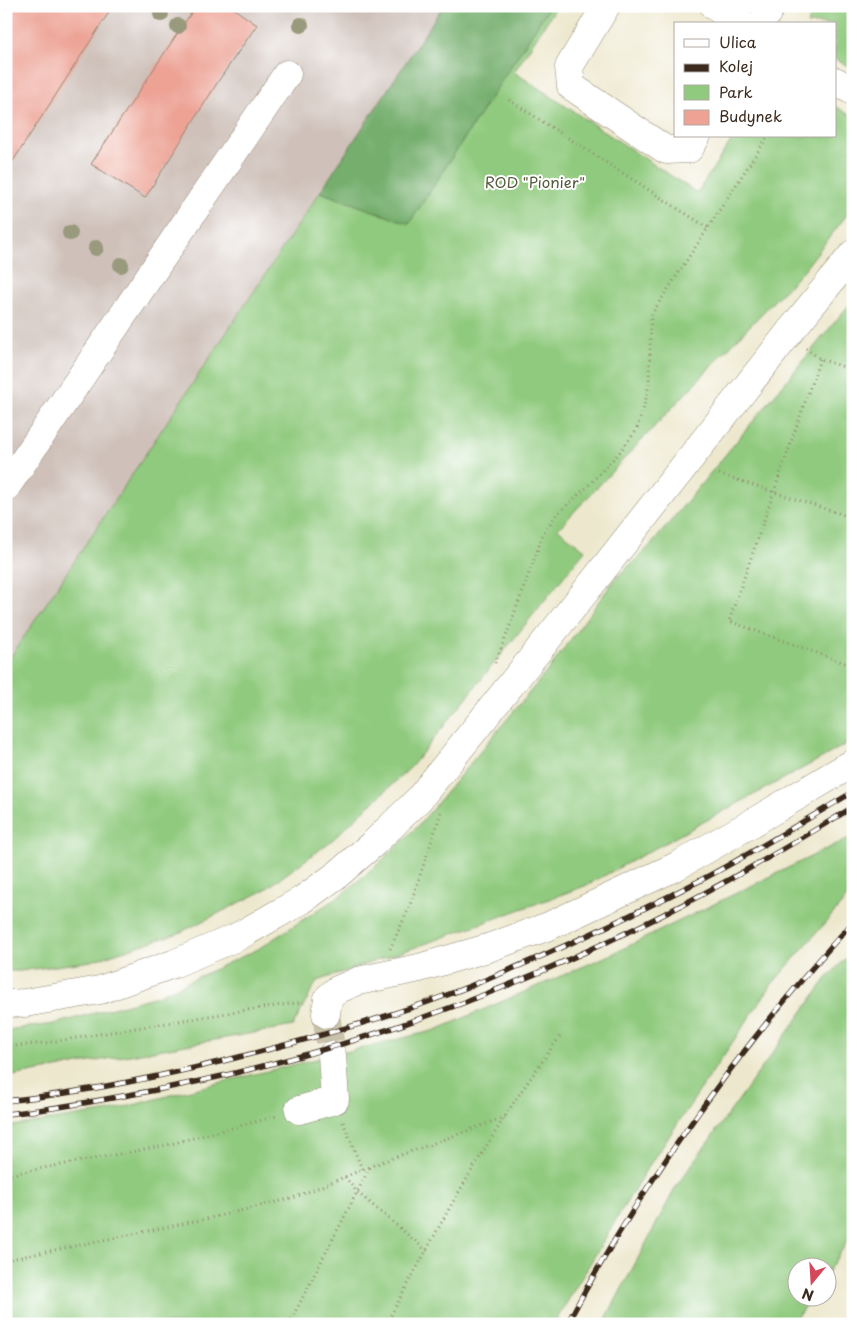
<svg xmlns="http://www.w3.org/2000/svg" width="859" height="1330" viewBox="0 0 859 1330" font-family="'Playpen Sans',sans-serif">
<rect width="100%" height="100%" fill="#fff"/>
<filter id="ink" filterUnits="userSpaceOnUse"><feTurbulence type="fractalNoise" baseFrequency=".02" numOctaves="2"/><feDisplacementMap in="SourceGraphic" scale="10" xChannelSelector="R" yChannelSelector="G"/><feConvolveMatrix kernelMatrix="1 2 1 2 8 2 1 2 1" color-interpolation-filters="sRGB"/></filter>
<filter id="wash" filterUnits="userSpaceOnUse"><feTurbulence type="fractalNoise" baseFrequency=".0096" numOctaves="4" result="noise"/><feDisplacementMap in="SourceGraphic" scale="20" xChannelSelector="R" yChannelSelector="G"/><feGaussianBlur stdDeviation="1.12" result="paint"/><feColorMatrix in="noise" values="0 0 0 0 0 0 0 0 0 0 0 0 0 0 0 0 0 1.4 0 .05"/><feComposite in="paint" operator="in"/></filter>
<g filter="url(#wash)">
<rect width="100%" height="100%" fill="#ede8cd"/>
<path fill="#cfc1ba" d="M6,6H443L6,664Z"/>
<g fill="#90ca7e" stroke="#667a4e">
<path d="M550,6H557L514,72L697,193L734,136H835V106L853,117V207L803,271L736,340L558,529L585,550L411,767L330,842L263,891L179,933L91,961L20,971H6V664L320,192L409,223Z"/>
<path d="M818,6H853V69L835,59V24H807Z"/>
<path d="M853,300V740L820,759L585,886L419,946L317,981L293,1026L6,1077V1030L54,1024L157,996L258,949L344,893L379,863L419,825L549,669L615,579L651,545Z"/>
<path d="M853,836V891L772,984L644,1173L554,1324H6V1127L110,1111L218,1083L436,1030L612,954Z"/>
<path d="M853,951V1233L827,1273L826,1268H796V1298H810L793,1324H603L677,1185L827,978Z"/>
</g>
<path fill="#74ae6d" stroke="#586c46" d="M443,6H550L409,224L320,192Z"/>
<g id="blocks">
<g fill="#eda294">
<path d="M6,6H113L6,172Z"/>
<path d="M196,6H230L257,25L219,80L145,198L91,164L169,46Z"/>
</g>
</g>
</g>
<g filter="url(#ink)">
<use href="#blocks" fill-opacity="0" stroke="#948976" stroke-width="1"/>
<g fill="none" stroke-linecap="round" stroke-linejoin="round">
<path stroke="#c9c2aa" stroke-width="28" stroke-dasharray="28 14" stroke-linecap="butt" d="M326,1014L332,1055"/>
<g stroke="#948976" stroke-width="29">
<g id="minor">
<path d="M606,6L569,67L571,86L666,150L689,149L697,136"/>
<path d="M714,6L743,24"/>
<path d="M761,24L771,6"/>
<path d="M835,81L853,91"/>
<path d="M6,487L287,74"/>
<path d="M6,1004L25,1003L100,990L173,964L237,937L302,900L338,874L375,842L419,799L582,596L788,334L853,254"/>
<path d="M326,1014L328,998L337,990L358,981L419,968L488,948L549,926L677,866L752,823L853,763"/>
<path d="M299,1110L335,1100L332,1055"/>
</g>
</g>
<g stroke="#948976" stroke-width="3" stroke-dasharray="1 4" stroke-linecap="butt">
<path d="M509,100L708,228"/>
<path d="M806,348L820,359L853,370"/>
<path d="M820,359L729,621L853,666"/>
<path d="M719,474L853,518"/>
<path d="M495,663L508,631L544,532L557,514L586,488L618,454L636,431L644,407L649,384L651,315L768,136"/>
<path d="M390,949L409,908L432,840L441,812"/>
<path d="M6,1047L45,1043L233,1012L303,1002"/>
<path d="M343,1122L362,1169"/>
<path d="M6,1175L163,1146L277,1116"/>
<path d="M345,1177L357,1192L427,1251"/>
<path d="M6,1260L206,1219L293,1198L371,1166L505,1117"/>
<path d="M289,1324L370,1167"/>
<path d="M386,1324L450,1207L484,1150L516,1099L560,1036"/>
</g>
<use href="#minor" stroke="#fff" stroke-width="28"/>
<g stroke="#3b2a1e" stroke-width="5.5">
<g id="rail">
<path d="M6,1101C95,1091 184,1072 270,1049C323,1035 376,1020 428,1002C521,968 611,926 699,881C751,854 802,822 853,792"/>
<path d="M6,1114C46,1110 85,1103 123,1096C302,1065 475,1007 638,927C711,892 783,850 853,807"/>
<path d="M567,1324C643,1181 744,1041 853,922"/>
</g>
</g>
<use href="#rail" stroke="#fff" stroke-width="4" stroke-dasharray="11" stroke-linecap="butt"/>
</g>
<g fill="#999a7d">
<circle cx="161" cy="14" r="8"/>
<circle cx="301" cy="25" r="8"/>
<circle cx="178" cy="26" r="8"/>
<circle cx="70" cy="233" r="8"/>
<circle cx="96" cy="248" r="8"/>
<circle cx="121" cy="265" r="8"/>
</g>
</g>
<g text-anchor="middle" stroke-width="4" stroke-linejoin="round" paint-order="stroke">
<g font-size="15" fill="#545a3b" stroke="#fff">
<text x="535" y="188">ROD "Pionier"</text>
</g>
</g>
<rect width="859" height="1330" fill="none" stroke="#fff" stroke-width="25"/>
<rect x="674" y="22" width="162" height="115" fill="#ffffff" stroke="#b1aaa5"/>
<rect x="684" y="39" width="25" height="8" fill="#ffffff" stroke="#b1aaa5"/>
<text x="719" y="48" font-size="15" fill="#3b2a1e">Ulica</text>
<rect x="684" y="64" width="25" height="8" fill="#3b2a1e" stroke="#b1aaa5"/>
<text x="719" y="72" font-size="15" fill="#3b2a1e">Kolej</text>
<rect x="684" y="85" width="25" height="15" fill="#90ca7e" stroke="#b1aaa5"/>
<text x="719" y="98" font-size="15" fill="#3b2a1e">Park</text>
<rect x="684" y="110" width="25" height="15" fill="#eda294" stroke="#b1aaa5"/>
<text x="719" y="122" font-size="15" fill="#3b2a1e">Budynek</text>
<g transform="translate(812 1282) rotate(198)"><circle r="24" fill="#ffffff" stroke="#b1aaa5"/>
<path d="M0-4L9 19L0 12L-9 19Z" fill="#d1495b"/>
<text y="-8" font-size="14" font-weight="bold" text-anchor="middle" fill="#3b2a1e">N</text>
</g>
</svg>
